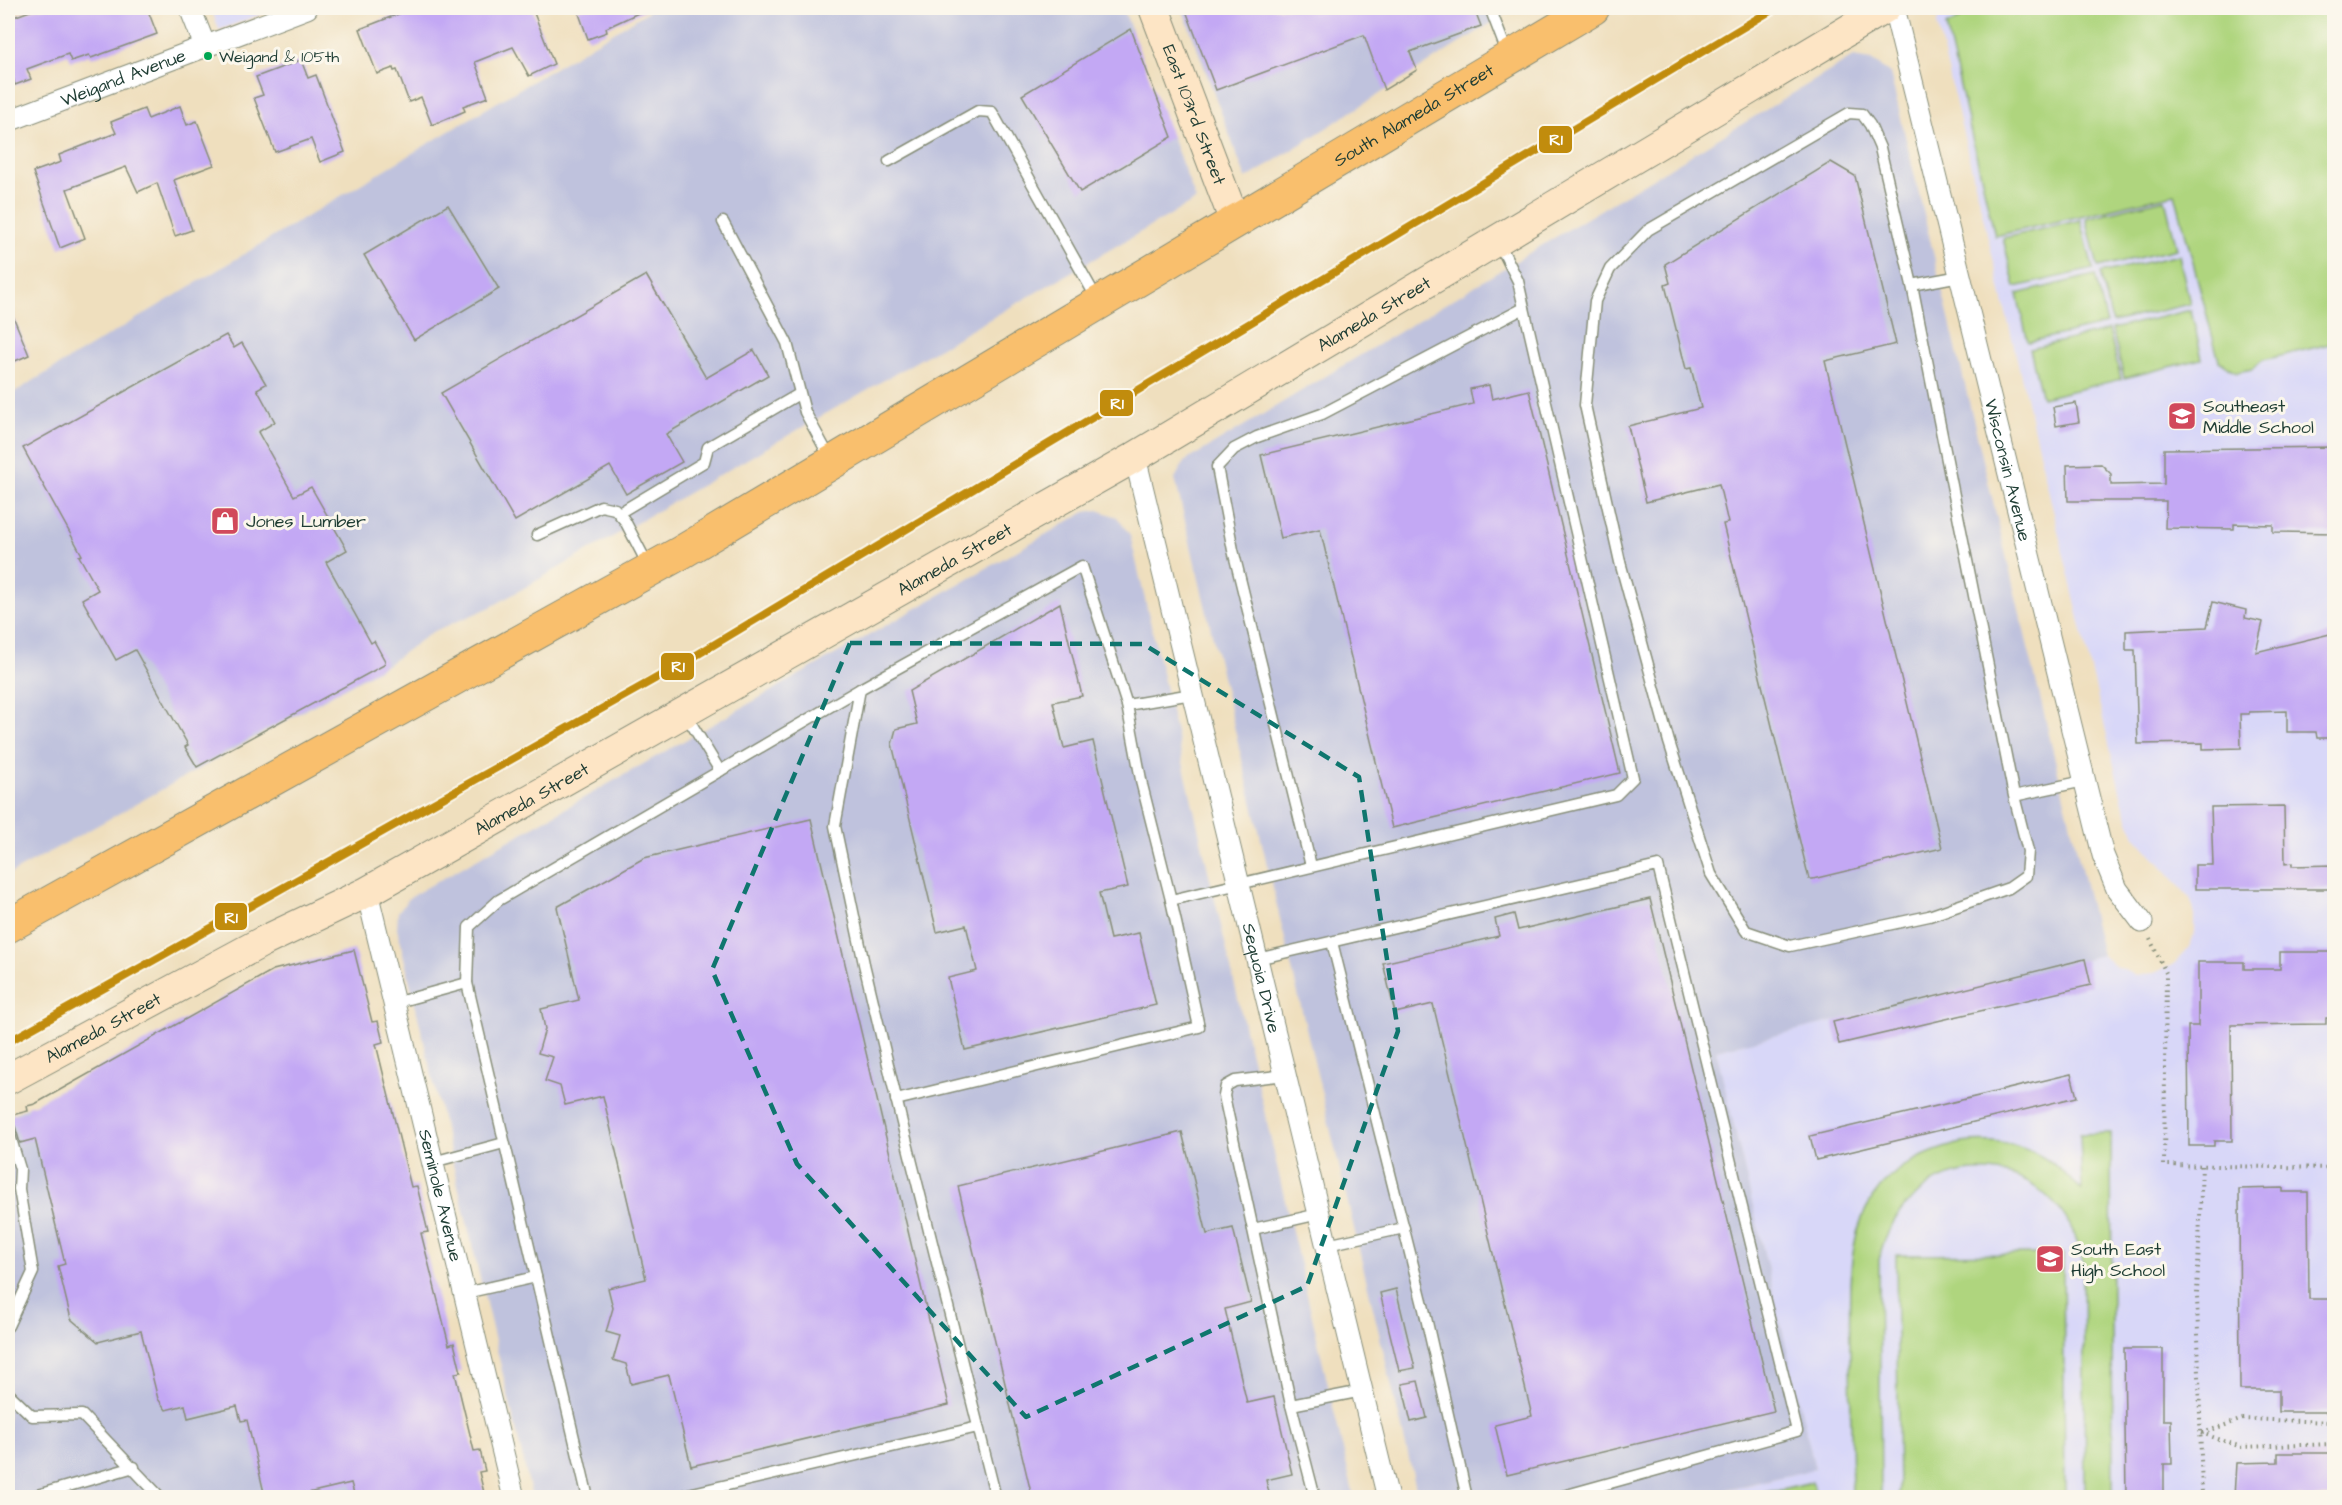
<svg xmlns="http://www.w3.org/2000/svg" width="2342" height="1505" viewBox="0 0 2342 1505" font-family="'Architects Daughter',sans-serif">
<rect width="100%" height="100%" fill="#fbf7ec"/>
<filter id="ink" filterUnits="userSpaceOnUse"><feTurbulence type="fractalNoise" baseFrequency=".0167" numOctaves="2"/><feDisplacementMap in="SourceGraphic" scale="12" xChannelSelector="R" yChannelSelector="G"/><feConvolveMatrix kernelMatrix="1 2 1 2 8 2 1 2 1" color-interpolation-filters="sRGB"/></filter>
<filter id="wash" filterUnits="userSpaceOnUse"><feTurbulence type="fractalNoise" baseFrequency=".008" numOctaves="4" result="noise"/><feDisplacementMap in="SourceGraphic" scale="24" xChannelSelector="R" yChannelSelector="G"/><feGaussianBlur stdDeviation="1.35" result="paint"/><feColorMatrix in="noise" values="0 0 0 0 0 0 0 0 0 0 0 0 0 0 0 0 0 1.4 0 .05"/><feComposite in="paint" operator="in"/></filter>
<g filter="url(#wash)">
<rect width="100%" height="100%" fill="#efdfbe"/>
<g fill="#d8d7f8">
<path d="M211,8H278L219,30Z"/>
<path d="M1940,8H2334V1497L1693,1498L1815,1469L1716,1050L2102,955L2117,967L2135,975L2154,973L2173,965L2189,947L2194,936V911L2190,898L2135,836L2124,807L1937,24Z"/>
</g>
<g fill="#bfc2dd">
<path d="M654,8H1123L1196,200L491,607L432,632L388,664L8,875V396Z"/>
<path d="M1182,8H1515L1246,179Z"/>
<path d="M1853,57L1871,60L1890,73L2102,955L1716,1050L1815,1469L1693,1497H1421L1416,1488L1175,479L1184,462Z"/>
<path d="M1098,510L1117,517L1130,535L1354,1497H532L397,928L398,912L410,897L1085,512Z"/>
<path d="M354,950L485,1497L8,1498V1116L35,1104L273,970Z"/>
</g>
<g fill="#afd57e" stroke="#678959" stroke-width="1.5">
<path d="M1980,8H2334V343L2263,360L2252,369L2237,372L2219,361L2175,194L1995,236L1946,26Z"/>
<path d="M2165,199L2177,249L2098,267L2086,218Z"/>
<path d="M2081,220L2093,269L2015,287L2003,238Z"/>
<path d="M2179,255L2190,304L2112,322L2100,273Z"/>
<path d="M2095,275L2107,324L2028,342L2017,294Z"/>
<path d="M2191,310L2202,359L2124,378L2112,329Z"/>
<path d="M2109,330L2121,379L2042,398L2030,349Z"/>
<path d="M2111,1133L2113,1497H2085L2083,1263C2060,1143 1907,1138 1879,1260L1881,1497H1852C1851,1449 1851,1400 1850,1352C1849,1261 1842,1179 1947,1147C1977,1137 2017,1141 2044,1158C2058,1166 2070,1179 2082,1190L2080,1134Z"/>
<path d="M2063,1254L2065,1497H1899L1896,1255Z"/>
<path d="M1812,1482L1816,1497H1765L1764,1493Z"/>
</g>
<g id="blocks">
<g fill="#c3a8f4">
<path d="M38,8H147L157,34L91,58L89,55L71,61L68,54L27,69L31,79L15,85L13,78L8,80V19Z"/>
<path d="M399,8H532L554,64L529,76L513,47L475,62L488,97L463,106L465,111L432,125L421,97L409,102L397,70L394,71L393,68L377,74L360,29L401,13Z"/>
<path d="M577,8H649L606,28L607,32L588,39Z"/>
<path d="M1185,8H1474L1481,26L1410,52L1417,70L1384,90L1364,35L1216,90Z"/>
<path d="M1131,29L1172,137L1080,192L1022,95Z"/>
<path d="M301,60L308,78L316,75L345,152L320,162L311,139L275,152L254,98L263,95L256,77Z"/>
<path d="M180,106L187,125L197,121L214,165L174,180L192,230L175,236L157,183L138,192L126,167L67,189L85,238L60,248L33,172L61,162L59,155L116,133L111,122L144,109L148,119Z"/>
<path d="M1831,162L1855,176L1896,344L1825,361L1942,848L1813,879H1809L1723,524L1728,523L1719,484L1646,502L1628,426L1701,408L1691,368L1686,369L1665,285L1670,283L1665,264Z"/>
<path d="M448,205L499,289L414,340L364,255Z"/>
<path d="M646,275L706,378L754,350L768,375L666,434L682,462L626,494L610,466L515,521L441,393Z"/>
<path d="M8,304L29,355L8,364Z"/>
<path d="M226,335L234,348L242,343L266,384L257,389L275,422L258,432L294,496L311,487L347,550L326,562L371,643L374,641L385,661L384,665L197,767L185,747L188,745L135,650L116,660L82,599L98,590L79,556L82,555L23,448Z"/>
<path d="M1489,385L1492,399L1529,390L1620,773L1392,828L1320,529L1281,538L1261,455L1473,404L1470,389Z"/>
<path d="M2076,403L2079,422L2056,426L2053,407Z"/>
<path d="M2334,447V533L2273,532V525L2234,524V529L2165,528L2166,501H2068L2067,465L2101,464L2111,474V485L2164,484V449Z"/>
<path d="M2213,602L2246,610L2245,618L2263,622L2256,652L2334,633V738H2317L2316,732H2287V711L2249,712V714H2240L2241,748L2203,749V743L2138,744L2135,650H2126V631L2207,627Z"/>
<path d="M1060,603L1082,696L1053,702L1064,748L1093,741L1128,887L1099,893L1110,939L1139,933L1156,1005L965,1050L948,978L977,971L966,925L937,932L892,744L896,729L917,724L909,691Z"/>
<path d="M2284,806L2285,864L2292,863V866L2334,865V889H2195V865H2213L2211,807Z"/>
<path d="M811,819L949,1405L691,1466L669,1375L631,1384L626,1364L613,1360L620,1336L606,1332L613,1308L608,1288L646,1279L603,1096L565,1105L560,1086L545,1081L553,1057L538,1053L545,1029L541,1009L579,1000L557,907L644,858Z"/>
<path d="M1650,899L1774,1411L1507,1475L1495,1425L1532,1416L1433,1004L1395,1013L1383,963L1499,936L1495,919L1514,914L1518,930Z"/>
<path d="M354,950L372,1022L378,1021L383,1042L376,1044L411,1187L417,1186L428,1232L421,1233L449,1345L454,1343L461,1372L455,1373L474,1451L480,1450L485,1471L479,1472L485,1497H355L351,1483L291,1497H265L247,1420L241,1421L237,1406L188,1418L185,1405L166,1410L158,1399L141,1331L98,1342L71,1319L58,1266L65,1264L35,1139L20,1143L15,1126L8,1122V1116L28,1111L27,1106L35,1104L273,970Z"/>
<path d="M2280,952H2334V1018H2326V1024L2231,1025L2232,1141H2214V1146H2189L2188,1026H2198V962H2244V969H2280Z"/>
<path d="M2085,959L2091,985L1839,1044L1833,1022Z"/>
<path d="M2071,1074L2077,1097L1816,1160L1810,1136Z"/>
<path d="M1182,1132L1207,1234L1233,1228L1251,1302L1225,1309L1247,1403L1274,1397L1292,1474L1266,1480L1270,1497H1032L958,1186Z"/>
<path d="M2283,1188V1192H2308L2309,1299H2334V1412H2279V1390H2240L2239,1189Z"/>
<path d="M1396,1289L1415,1368L1399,1371L1380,1293Z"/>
<path d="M2124,1349H2163V1420H2171L2172,1464H2164V1497H2126Z"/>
<path d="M1418,1381L1427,1418L1411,1422L1402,1384Z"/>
<path d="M2278,1453H2334V1497H2234L2236,1463L2278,1462Z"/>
</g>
</g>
</g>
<g filter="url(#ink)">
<use href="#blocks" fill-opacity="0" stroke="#878e79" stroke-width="1.5"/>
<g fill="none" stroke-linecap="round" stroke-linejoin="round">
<g stroke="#878e79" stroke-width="13">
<g id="lane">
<path d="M1490,8L1508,55"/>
<path d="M889,161L978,111L992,112L1097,299"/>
<path d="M723,222L787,343L805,412L830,458"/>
<path d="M1912,285L1960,276"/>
<path d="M619,513L704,462L708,447L799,394"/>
<path d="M537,535L601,506L615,509L625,521L649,567"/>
<path d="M1192,694L1127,705L1142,785L1171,900L1616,795L1633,778L1524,308L1518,281L1498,241"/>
<path d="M686,715L720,771"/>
<path d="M2014,796L2028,851L2026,876L2009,888L1929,916L1790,946L1746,931L1711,874L1669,742L1620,562L1585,405L1595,301L1610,269L1648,230L1849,113L1862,114L1870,125L1880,148L1912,285L2014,796L2084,781"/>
<path d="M1311,866L1233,550L1217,467L1234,449L1257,437L1322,414L1524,308"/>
<path d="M1332,942L1424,1309L1467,1498"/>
<path d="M1257,959L1658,866L1797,1431L1556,1498"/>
<path d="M394,1003L467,983"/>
<path d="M1285,1075L1235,1081L1226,1086L1224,1096L1291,1405L1315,1498"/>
<path d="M896,1100L1199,1027L1171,900"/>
<path d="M8,1129L20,1169L19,1189L33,1272L8,1326"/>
<path d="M433,1162L504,1143"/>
<path d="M1253,1229L1319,1214"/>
<path d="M1327,1245L1404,1228"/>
<path d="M465,1293L536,1277"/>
<path d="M8,1393L32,1416L82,1415L161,1498"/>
<path d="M1291,1405L1362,1391"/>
<path d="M27,1498L134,1467"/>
<path d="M588,1498L467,983L469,927L499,900L860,689"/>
<path d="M671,1498L978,1427"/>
<path d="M996,1498L902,1123L864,964L835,826L860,689L1082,566L1127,705"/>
</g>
</g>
<g stroke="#878e79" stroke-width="23">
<g id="street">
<path d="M190,8L205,46"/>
<path id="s1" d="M1894,8L2103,855L2117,889L2142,922"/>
<path id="s2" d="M8,121L307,8"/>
<path id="s3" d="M1135,457L1388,1498"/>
<path id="s4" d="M367,892L514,1498"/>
</g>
</g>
<g stroke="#878e79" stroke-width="32">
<g id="secondary">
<path id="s5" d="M1154,8L1235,222"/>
<path id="s6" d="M8,1079L262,942L367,892L1135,457L1885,8"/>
</g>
</g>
<g stroke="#878e79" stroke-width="35">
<g id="primary">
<path id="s7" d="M8,926L682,552L1593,8"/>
</g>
</g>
<g stroke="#878e79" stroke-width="4" stroke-dasharray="1.5 4.5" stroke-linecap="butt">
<path d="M2150,939L2166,973L2164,1165L2334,1168"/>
<path d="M2202,1166L2197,1294L2202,1498"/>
<path d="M2201,1433L2241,1447L2334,1444"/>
<path d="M2202,1433L2243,1419L2334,1422"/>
</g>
<use href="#lane" stroke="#fff" stroke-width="10"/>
<use href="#street" stroke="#fff" stroke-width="21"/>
<use href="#secondary" stroke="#fde5c5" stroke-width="30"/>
<use href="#primary" stroke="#f9bf6d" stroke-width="33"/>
<g stroke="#fbf7ec" stroke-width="12">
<path id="rail-1" d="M8,1042L685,662L1775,8"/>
</g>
<use href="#rail-1" stroke="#c18c0d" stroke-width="8"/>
</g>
</g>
<path fill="none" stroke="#0f766e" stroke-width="4.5" stroke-dasharray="12 8" stroke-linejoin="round" d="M850,643L1143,644L1359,777L1398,1031L1307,1286L1026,1417L797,1164L712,970Z"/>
<defs>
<g id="school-square" transform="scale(1.5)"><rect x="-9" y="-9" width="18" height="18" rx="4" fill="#d1495b" stroke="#fbf7ec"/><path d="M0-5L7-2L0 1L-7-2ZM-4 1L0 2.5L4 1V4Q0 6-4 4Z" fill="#fff"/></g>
<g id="shop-square" transform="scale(1.5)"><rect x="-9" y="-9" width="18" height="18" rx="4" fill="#d1495b" stroke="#fbf7ec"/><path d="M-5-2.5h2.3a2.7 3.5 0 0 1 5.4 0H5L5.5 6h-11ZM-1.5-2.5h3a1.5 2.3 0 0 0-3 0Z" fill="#fff"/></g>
</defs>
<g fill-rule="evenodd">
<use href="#school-square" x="2182" y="416"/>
<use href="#shop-square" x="225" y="521"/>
<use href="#school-square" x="2050" y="1259"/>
</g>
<circle fill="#00a651" stroke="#fbf7ec" stroke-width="2" cx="208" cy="56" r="5"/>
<g text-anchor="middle" stroke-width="6" stroke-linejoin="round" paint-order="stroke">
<g font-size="16" fill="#1f3d34" stroke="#fbf7ec" text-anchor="start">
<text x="219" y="62">Weigand &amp; 105th</text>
</g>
<g font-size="18" fill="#1f3d34" stroke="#fbf7ec">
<text dy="6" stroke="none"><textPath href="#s2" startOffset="123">Weigand Avenue</textPath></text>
<text dy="6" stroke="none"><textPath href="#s5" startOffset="114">East 103rd Street</textPath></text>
<text dy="6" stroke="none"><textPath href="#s7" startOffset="1623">South Alameda Street</textPath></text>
<text dy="6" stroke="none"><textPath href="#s6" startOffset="1566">Alameda Street</textPath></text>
<text dy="6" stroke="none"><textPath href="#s1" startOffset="476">Wisconsin Avenue</textPath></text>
<text dy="6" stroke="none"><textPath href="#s6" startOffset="1080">Alameda Street</textPath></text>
<text dy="6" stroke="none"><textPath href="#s6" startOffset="594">Alameda Street</textPath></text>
<text dy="6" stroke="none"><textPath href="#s3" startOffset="536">Sequoia Drive</textPath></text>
<text dy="6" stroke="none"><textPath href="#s6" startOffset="108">Alameda Street</textPath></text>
<text dy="6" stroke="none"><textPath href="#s4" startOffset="312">Seminole Avenue</textPath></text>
</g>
<g font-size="18" fill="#1f3d34" stroke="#fbf7ec" text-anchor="start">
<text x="2203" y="412">Southeast<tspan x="2203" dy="21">Middle School</tspan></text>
<text x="246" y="527">Jones Lumber</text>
<text x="2071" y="1255">South East<tspan x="2071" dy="21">High School</tspan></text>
</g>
</g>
<g stroke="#fbf7ec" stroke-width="2">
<rect x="1538" y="125" width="35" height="29" rx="6" fill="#c18c0d"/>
<rect x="1099" y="389" width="35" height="28" rx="6" fill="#c18c0d"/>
<rect x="660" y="652" width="35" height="29" rx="6" fill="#c18c0d"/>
<rect x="214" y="902" width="34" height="29" rx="6" fill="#c18c0d"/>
</g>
<g font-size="16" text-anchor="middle" font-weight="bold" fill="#fff">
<text x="1556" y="145">R1</text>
<text x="1117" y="409">R1</text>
<text x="678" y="672">R1</text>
<text x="231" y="923">R1</text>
</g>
<rect width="2342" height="1505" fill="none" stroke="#fbf7ec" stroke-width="30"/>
</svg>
